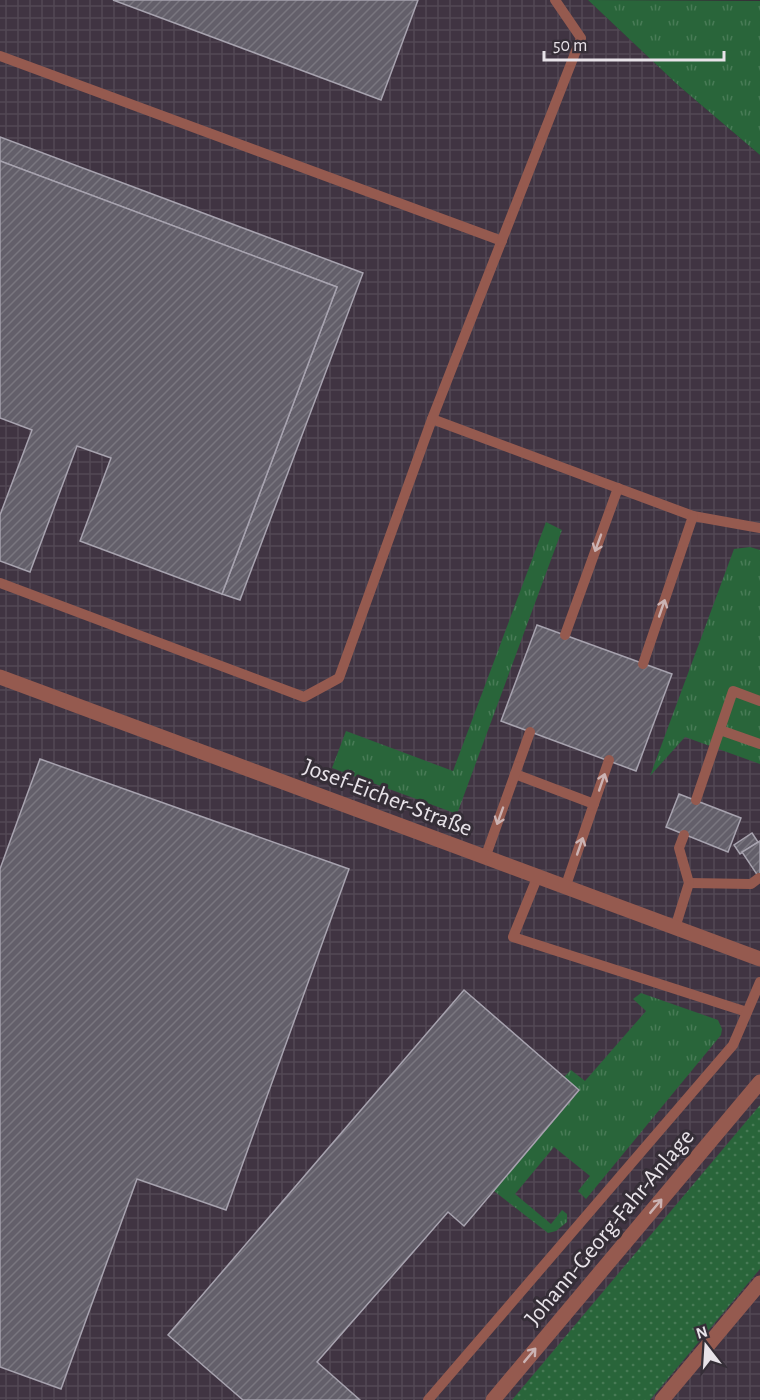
<svg xmlns="http://www.w3.org/2000/svg" width="760" height="1400" viewBox="0 0 760 1400" font-family="'Alegreya Sans',sans-serif">
<defs>
<pattern id="industrial-grid" width="8" height="8" patternUnits="userSpaceOnUse" patternTransform="scale(1.5)"><rect width="8" height="8" fill="#403442"/><path d="M0 4h8M4 0v8" fill="none" stroke="#524854"/></pattern>
<pattern id="grass-tufts" width="24" height="20" patternUnits="userSpaceOnUse" patternTransform="scale(1.5)"><rect width="24" height="20" fill="#29653a"/><path d="M3 7l-1-3M5 7V3M7 7l1-3M15 17l-1-3M17 17v-4M19 17l1-3" fill="none" stroke="#487b56"/></pattern>
<pattern id="park-dots" width="8" height="8" patternUnits="userSpaceOnUse" patternTransform="scale(1.5)"><rect width="8" height="8" fill="#29653a"/><path d="M2 2h.1M6 6h.1" fill="none" stroke="#487b56" stroke-width="1.8" stroke-linecap="round"/></pattern>
<pattern id="building-hatch" width="6" height="6" patternUnits="userSpaceOnUse" patternTransform="scale(1.5)"><rect width="6" height="6" fill="#635f6a"/><path d="M-1 1l2-2M0 6l6-6M5 7l2-2" fill="none" stroke="#79767f"/></pattern>
</defs>
<rect width="100%" height="100%" fill="#352e37"/>
<path fill="url(#industrial-grid)" d="M0,0H588L679,86L760,155V1400H0Z"/>
<g fill="url(#grass-tufts)">
<path d="M588,0L760,1V155L679,86Z"/>
<path d="M546,522L562,530L457,814L332,768L346,731L453,771Z"/>
<path d="M750,547L760,550V764L685,737L650,776L734,549Z"/>
<path d="M641,993L718,1020L722,1029L721,1035L586,1199L578,1191L590,1176L554,1147L515,1194L551,1224L562,1210L567,1214V1222L556,1231L548,1233L494,1191L579,1091L564,1077L571,1070L585,1081L646,1011L633,999Z"/>
</g>
<path fill="url(#park-dots)" d="M760,1105V1269L650,1400H512Z"/>
<g fill="url(#building-hatch)" stroke="#a7a3af" stroke-width="1.5">
<path d="M113,0H418L381,100Z"/>
<path d="M0,137L363,273L240,600L222,594L337,287L0,161Z"/>
<path d="M0,161L337,287L222,594L80,541L111,458L77,446L30,572L0,561V515L32,430L0,418Z"/>
<path d="M537,625L672,674L636,771L501,721Z"/>
<path d="M40,759L349,869L226,1210L137,1179L61,1389L0,1367V869Z"/>
<path d="M679,794L741,818L728,852L666,827Z"/>
<path d="M752,833L758,842L740,854L734,845Z"/>
<path d="M760,841V879L742,852Z"/>
<path d="M464,990L579,1090L464,1226L448,1212L317,1362L360,1400H243L168,1335Z"/>
</g>
<g fill="none" stroke-linecap="round" stroke-linejoin="round">
<g stroke="#955a4f" stroke-width="10">
<path d="M0,56L502,241"/>
<path d="M432,419L693,516L760,528"/>
<path d="M0,583L304,697L339,678L432,419L581,38L555,0"/>
<path d="M565,635L618,488"/>
<path d="M643,664L693,516"/>
<path d="M720,730L760,744"/>
<path d="M515,774L594,804"/>
<path d="M696,800L733,691L760,701"/>
<path d="M485,858L530,732"/>
<path d="M537,878L513,937L747,1012"/>
<path d="M689,883L751,884L759,878"/>
<path d="M565,888L609,760"/>
<path d="M675,928L689,883L679,848L684,835"/>
<path d="M428,1400L733,1045L760,982"/>
</g>
<g stroke="#955a4f" stroke-width="15">
<path d="M0,677L760,959"/>
<path d="M493,1400L760,1082"/>
<path d="M662,1400L760,1283"/>
</g>
</g>
<defs><path id="oneway-shaft" d="M-6 0H5M1.5-3L5.5 0L1.5 3" fill="none" stroke-width="1.6" stroke-linecap="round" stroke-linejoin="round" transform="scale(1.5)"/></defs>
<g stroke="#cbb3b3">
<use href="#oneway-shaft" transform="translate(598 543) rotate(110)"/>
<use href="#oneway-shaft" transform="translate(662 608) rotate(-71)"/>
<use href="#oneway-shaft" transform="translate(602 782) rotate(-71)"/>
<use href="#oneway-shaft" transform="translate(500 816) rotate(110)"/>
<use href="#oneway-shaft" transform="translate(580 846) rotate(-71)"/>
<use href="#oneway-shaft" transform="translate(656 1206) rotate(-50)"/>
<use href="#oneway-shaft" transform="translate(530 1355) rotate(-50)"/>
</g>
<g text-anchor="middle" stroke-width="6" stroke-linejoin="round" paint-order="stroke">
<g font-size="24" fill="#e8e3e9" stroke="#352e37">
<text transform="translate(388 797) rotate(21)" y="8">Josef-Eicher-Straße</text>
<text transform="translate(609 1227) rotate(-50)" y="8">Johann-Georg-Fahr-Anlage</text>
</g>
</g>
<g transform="translate(706 1346) rotate(343)" stroke="#352e37" stroke-width="4.5" paint-order="stroke">
<path d="M0-4.5L10 22L0 15L-10 22Z" fill="#e8e3e9"/>
<text y="-9" font-size="16" font-weight="bold" text-anchor="middle" fill="#e8e3e9">N</text>
</g>
<path d="M544 51v9h180v-9" fill="none" stroke="#e8e3e9" stroke-width="3"/>
<text x="553" y="51" font-size="18" fill="#e8e3e9" stroke="#352e37" stroke-width="4.5" paint-order="stroke">50 m</text>
</svg>
